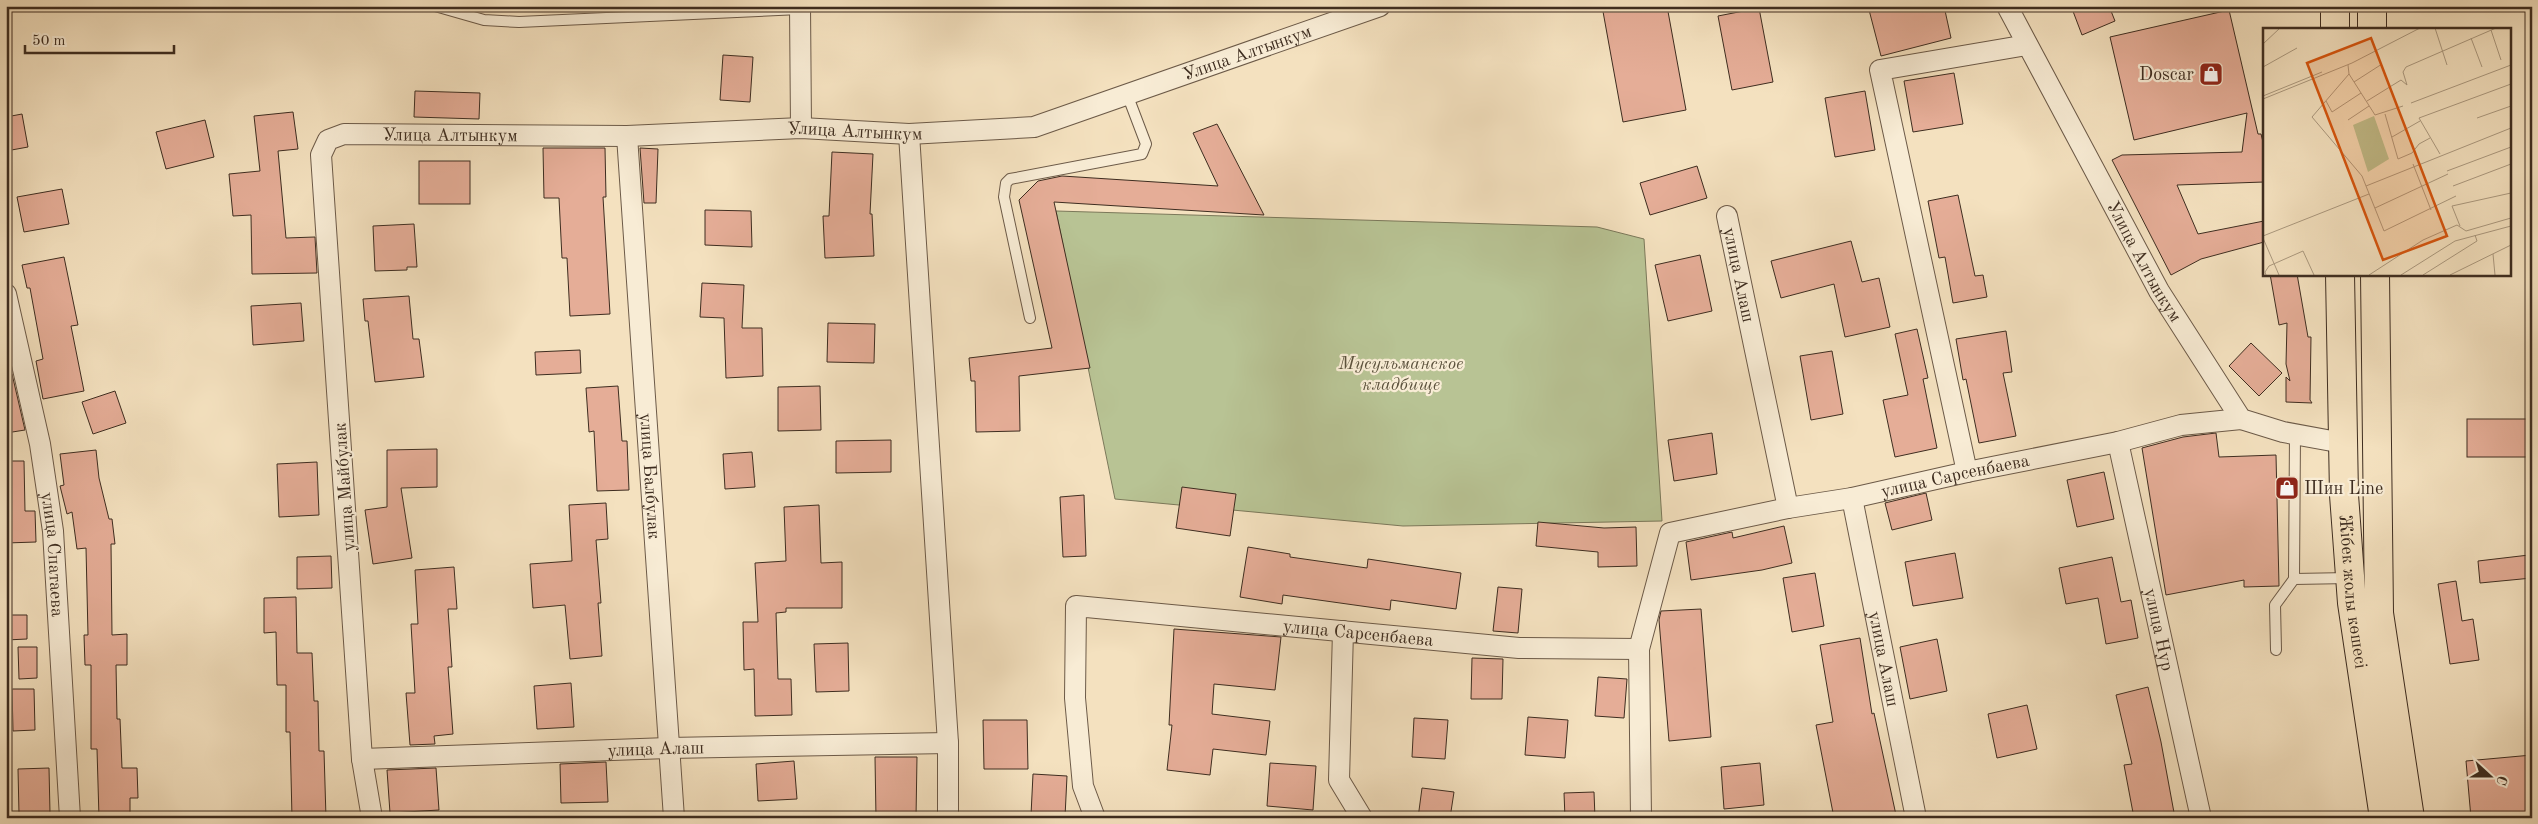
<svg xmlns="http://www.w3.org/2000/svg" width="2538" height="824" viewBox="0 0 2538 824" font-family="'Old Standard TT',serif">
<rect width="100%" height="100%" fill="#f4e1bf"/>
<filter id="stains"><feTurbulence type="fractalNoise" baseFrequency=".004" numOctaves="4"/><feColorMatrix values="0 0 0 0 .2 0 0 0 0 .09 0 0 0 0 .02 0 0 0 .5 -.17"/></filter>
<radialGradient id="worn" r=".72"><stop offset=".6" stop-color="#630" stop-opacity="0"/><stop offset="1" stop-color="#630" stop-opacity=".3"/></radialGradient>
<path fill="#b8c394" stroke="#7b785a" d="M1056,211L1597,227L1644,239L1662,521L1403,526L1115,499Z"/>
<g fill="#e5ad97" stroke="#3e2d20">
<path d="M1602,6H1667L1686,110L1623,122Z"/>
<path d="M1868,6H1944L1951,38L1881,56Z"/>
<path d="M2071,6H2109L2115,21L2082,35Z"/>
<path d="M1759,8L1773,82L1732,90L1718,16Z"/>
<path d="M2229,10L2258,134H2261L2264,146V182L2177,185L2198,234L2264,221V242L2201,259L2171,275L2112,160L2122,155L2242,152L2247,113L2134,140L2110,37Z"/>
<path d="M723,55L753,57L750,102L720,100Z"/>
<path d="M1954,73L1963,124L1913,132L1904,81Z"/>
<path d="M415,91L480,93L479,119L414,117Z"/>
<path d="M1865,91L1875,150L1835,157L1825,98Z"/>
<path d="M293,112L298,149L278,151L286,238L315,237L317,273L252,274L251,215L233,216L229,174L260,171L254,116Z"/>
<path d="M22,114L28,147L6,151V117Z"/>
<path d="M205,120L214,157L166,169L156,132Z"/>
<path d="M1217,124L1264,215L1054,202L1090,368L1019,376L1020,431L976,432L975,381H971L969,358L1052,348L1019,200L1038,181L1062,176L1218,186L1193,133Z"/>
<path d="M543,148H605L606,197H603L610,314L570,316L567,258H562L559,198H544Z"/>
<path d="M640,148L658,149L656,203H644Z"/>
<path d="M832,152L873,154L870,214H872L874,256L825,258L823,216H829Z"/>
<rect x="419" y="161" width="51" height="43"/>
<path d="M1697,166L1707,198L1650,215L1640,183Z"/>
<path d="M62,189L69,224L24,232L17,197Z"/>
<path d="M1958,195L1975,276L1983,275L1987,297L1953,303L1945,257L1939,258L1928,201Z"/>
<path d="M705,210L751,211L752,247L705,245Z"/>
<path d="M414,224L417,267H407V270L375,271L373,226Z"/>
<path d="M1851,241L1862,282L1879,278L1890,327L1845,337L1834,284L1781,298L1771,261Z"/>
<path d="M1700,255L1712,311L1668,321L1655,265Z"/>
<path d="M64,257L78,325L71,326L84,391L43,399L36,361L43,359L30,288H27L22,265Z"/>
<path d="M2270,274H2297L2308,337H2311L2310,400L2312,403L2286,402V377L2290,381L2286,364L2287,323L2279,325Z"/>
<path d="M702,283L744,285L742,328H762L763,376L726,378L724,318L700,317Z"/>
<path d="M409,296L413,339H419L424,377L375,382L368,321H365L363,299Z"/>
<path d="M301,303L304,341L253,345L251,306Z"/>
<path d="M828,323L875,324L874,363L827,362Z"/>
<path d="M1917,329L1928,378L1923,379L1937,448L1895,457L1883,400L1908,395L1895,334Z"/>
<path d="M2006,331L2012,372L2003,373L2016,436L1979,443L1966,379L1963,380L1956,339Z"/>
<path d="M2251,343L2282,373L2259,396L2229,366Z"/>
<path d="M580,350L581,373L536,375L535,352Z"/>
<path d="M1832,351L1843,414L1811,420L1800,356Z"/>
<path d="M12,374L25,430L6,433V375Z"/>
<path d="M618,386L622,441H627L629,490L597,491L594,431L589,432L586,388Z"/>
<path d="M820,386L821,430L778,431V387Z"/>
<path d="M115,391L126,423L93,434L82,402Z"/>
<rect x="2467" y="419" width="65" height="38"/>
<path d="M1712,433L1717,474L1674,481L1668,440Z"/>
<path d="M2216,433L2219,457L2276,455L2279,586L2244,587V580L2166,595L2142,448L2183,437Z"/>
<path d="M891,440V472L836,473V441Z"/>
<path d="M437,449V487L401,488L412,558L373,564L365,510L387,507V450Z"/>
<path d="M96,450L99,478L109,519H112L115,544H111L112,635L127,634V665H116L117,719H120L122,768H137L138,798H130V818H99L97,749H91V665H85L84,635H88L86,548L77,549L72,512L67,514L60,486L64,485L60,454Z"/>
<path d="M752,452L755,487L725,489L723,454Z"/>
<path d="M6,461H24L25,511H35L36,542L6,543Z"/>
<path d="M317,462L319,515L279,517L277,464Z"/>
<path d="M2104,472L2114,519L2077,527L2067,480Z"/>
<path d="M1182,487L1236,494L1230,536L1176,528Z"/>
<path d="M1926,493L1932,520L1892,530L1885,503Z"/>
<path d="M1084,495L1086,556L1063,557L1060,497Z"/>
<path d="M606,503L608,539L596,540L601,603H598L602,656L570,659L565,605L533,608L530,564L572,561L569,505Z"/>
<path d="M819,505L821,563L842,562V608H786V612L776,613L778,679H791L792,715L755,716L754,669L744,670L743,622H758L755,563L786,561L784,507Z"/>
<path d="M1538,522L1604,528L1636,527L1637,566L1598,567V552L1536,546Z"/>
<path d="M1784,526L1792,563L1762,570L1691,580L1686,542L1732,532L1733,538Z"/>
<path d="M1248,547L1290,554V557L1367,568L1368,559L1461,573L1456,609L1391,600L1390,610L1283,595L1282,604L1240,597Z"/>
<path d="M1955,553L1963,598L1913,606L1905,562Z"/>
<path d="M2529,555L2532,578L2480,583L2478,561Z"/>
<path d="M331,556L332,588L297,589V557Z"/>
<path d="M2112,557L2121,602L2131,600L2138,638L2106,644L2098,598L2066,604L2059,568Z"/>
<path d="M454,567L457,609H448L452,667H448L453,734L434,736L435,744L410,745L406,693H415L411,624H418L415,570Z"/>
<path d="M1815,573L1824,626L1792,632L1783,578Z"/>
<path d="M2456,581L2462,621L2473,619L2479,660L2450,664L2438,584Z"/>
<path d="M1498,587L1522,589L1518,633L1493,631Z"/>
<path d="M296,597L297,653H312L314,701H318L319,751H324L326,818H292L290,732H286V685H277L276,632L264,633V598Z"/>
<path d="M1701,609L1711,737L1669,741L1659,620L1661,611Z"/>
<path d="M6,615H27V639L6,640Z"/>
<path d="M1174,629L1281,637L1275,690L1214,684L1212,714L1270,721L1266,755L1213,749L1210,775L1167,770L1172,725H1169Z"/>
<path d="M1860,638L1872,714L1874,713L1896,815L1881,818H1834L1816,725L1833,722L1820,645Z"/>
<path d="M1937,639L1947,691L1910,699L1900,647Z"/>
<path d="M848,643L849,691L816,692L814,644Z"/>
<path d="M18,647H37V678L19,679Z"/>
<path d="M1472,658L1503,659L1502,699H1471Z"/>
<path d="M1598,677L1627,679L1624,718L1595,716Z"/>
<path d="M571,683L574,727L537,729L534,686Z"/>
<path d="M2148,687L2161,742L2175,818H2134L2124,765L2132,764L2116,695Z"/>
<path d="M12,689H34L35,730L13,731Z"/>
<path d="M2027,705L2037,749L1997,758L1988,714Z"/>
<path d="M1528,717L1568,720L1565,758L1525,755Z"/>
<path d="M1414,718L1448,720L1445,759L1412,757Z"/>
<path d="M983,720H1027L1028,769H984Z"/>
<path d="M2532,755V818H2471L2466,761Z"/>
<path d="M875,757H917L916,818H876Z"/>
<path d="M794,761L797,799L758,801L756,764Z"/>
<path d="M606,762L608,802L561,803L560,764Z"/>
<path d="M1270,763L1316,766L1313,810L1267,806Z"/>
<path d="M1760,763L1764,805L1724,809L1721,767Z"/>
<path d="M49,768L50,813L19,814L18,769Z"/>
<path d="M436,768L439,810L390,813L387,770Z"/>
<path d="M1033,774L1067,776L1065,817L1031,815Z"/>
<path d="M1422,788L1454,792L1450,818H1418Z"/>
<path d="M1594,792L1595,818H1565L1564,793Z"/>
</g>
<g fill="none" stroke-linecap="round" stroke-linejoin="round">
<g stroke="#6c5a48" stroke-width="12">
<g id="lane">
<path d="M435,6L484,20L519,22L800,9"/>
<path d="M1030,318L1004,197L1006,183L1010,179L1142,154L1146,144L1127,94"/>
<path d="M2295,434L2294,579L2349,578"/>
<path d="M2276,650L2275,605L2294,579"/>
</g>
</g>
<g stroke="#6c5a48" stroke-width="22">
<g id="street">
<path d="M800,6L801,128"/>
<path id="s1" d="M2007,6L2159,291L2241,419L2283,432L2343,443"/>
<path d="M909,134L948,743V818"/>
<path id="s2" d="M627,136L674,818"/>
<path id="s3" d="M1727,216L1788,508"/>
<path id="s4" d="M6,294L40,444L53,531L70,818"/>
<path id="s5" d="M2118,442L2201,818"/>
<path d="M1967,472L1880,70L2027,45"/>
<path id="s6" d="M1852,498L1916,818"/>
<path d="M1343,631L1339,780L1362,818"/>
<path id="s7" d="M362,759L668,748L948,743"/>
<path id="s8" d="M372,818L362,759L321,155L328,140L344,134L627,136L801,128L909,134L1034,127L1380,6"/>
<path id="s9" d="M1095,818L1083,786L1075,698L1076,606L1519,648L1639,649"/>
<path id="s10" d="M1641,818L1639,649L1670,533L1788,508L1852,498L1967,472L2118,442L2181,425L2241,419"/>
</g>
</g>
<g stroke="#3e2d20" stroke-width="30">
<g id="primary">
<path d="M2335,6V29"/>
<path d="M2372,6V29"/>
<path id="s11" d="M2340,274L2344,495L2352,603L2384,818"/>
<path d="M2375,274L2379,613L2410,818"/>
</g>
</g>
<use href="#lane" stroke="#f8ecd5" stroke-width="10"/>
<use href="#street" stroke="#f8ecd5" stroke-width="20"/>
<use href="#primary" stroke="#f4e1bf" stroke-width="28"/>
</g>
<defs>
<g id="shop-square" transform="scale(1.25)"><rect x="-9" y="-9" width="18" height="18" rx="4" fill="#8f2418" stroke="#f8ecd5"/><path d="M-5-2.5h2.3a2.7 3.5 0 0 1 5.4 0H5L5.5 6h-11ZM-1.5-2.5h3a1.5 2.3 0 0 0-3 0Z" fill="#fff"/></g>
</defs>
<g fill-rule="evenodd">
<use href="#shop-square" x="2211" y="74"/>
<use href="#shop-square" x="2287" y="488"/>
</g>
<g text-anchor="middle" stroke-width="4.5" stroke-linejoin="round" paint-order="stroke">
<g font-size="18" fill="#3e2d20" stroke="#f8ecd5">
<text dy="6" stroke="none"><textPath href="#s8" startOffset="1615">Улица Алтынкум</textPath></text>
<text dy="6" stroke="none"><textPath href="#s8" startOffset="1210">Улица Алтынкум</textPath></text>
<text dy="6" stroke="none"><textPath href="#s8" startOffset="805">Улица Алтынкум</textPath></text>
<text dy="6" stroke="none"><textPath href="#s1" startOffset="290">Улица Алтынкум</textPath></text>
<text dy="6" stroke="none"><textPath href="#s3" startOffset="60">улица Алаш</textPath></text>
<text dy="6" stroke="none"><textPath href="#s10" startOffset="580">улица Сарсенбаева</textPath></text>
<text dy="6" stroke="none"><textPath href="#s2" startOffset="341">улица Балбулак</textPath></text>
<text transform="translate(344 487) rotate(-94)" y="6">улица Майбулак</text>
<text dy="6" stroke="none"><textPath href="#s4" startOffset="265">улица Спатаева</textPath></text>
<text dy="6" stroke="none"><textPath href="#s11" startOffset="318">Жібек жолы көшесі</textPath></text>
<text dy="6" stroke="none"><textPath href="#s5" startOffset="192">улица Нур</textPath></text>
<text dy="6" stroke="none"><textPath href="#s9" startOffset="498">улица Сарсенбаева</textPath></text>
<text dy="6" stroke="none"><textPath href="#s6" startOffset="164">улица Алаш</textPath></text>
<text dy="6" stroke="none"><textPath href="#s7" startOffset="294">улица Алаш</textPath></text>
</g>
<g font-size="18" fill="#3e2d20" stroke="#f8ecd5" text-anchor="end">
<text x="2194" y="80">Doscar</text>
<text x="2304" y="494" text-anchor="start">Шин Line</text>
</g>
<g font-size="18" font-style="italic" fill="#5c523d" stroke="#f8ecd5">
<text x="1401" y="369">Мусульманское<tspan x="1401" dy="21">кладбище</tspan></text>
</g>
</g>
<g transform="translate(2263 28)">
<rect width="248" height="248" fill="#f4e1bf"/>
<path d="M111,88L126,131L105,144L90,97Z" fill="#b8c394"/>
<path fill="none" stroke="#ab997f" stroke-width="1" d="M172,0L184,37M228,2L238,32M208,10L219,39M0,16L17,0M85,37L86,46L49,89L99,148L121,203L193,168M0,39L34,20M86,46L112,87L140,78M91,54L119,36M144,57L140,44L143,39L233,0M0,68L59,44M0,71L89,35L157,0M63,73L69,84L98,65M104,73L138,52L144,57M148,75L248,37M122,86L135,131L149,125L156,116L167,110M214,90L248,78M85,92L106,78M129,109L157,93M177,126L156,90L248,56M150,136L168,182M184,143L248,119M103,158L248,100M190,158L248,136M112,180L185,146M197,198L189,178L248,165M0,208L106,166M0,210L16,247M230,226L232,247M3,247L2,244L6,238L40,223L51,247M106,247L160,212L194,197L203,203L248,190M138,247L192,213L248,198M160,247L214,213L212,207M187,247L248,217"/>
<path fill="#d7550e" fill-opacity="0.15" stroke="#d7550e" stroke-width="2.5" d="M108,10L184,208L120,232L44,35Z"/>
<rect width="248" height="248" fill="none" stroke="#3e2d20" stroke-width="2.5"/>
</g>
<rect width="2538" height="824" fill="none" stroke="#f4e1bf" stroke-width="25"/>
<rect x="8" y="8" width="2523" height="809" fill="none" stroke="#3e2d20" stroke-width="2.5"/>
<rect x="12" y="12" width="2513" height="799" fill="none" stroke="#3e2d20"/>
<g transform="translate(2490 776) rotate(111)" stroke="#f8ecd5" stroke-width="4" paint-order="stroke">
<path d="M0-4L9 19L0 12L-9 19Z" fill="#3e2d20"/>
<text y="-8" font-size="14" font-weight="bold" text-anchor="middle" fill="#3e2d20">С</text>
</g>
<path d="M25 45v8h149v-8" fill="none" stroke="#3e2d20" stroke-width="2.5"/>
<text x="32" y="45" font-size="15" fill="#3e2d20" stroke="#f8ecd5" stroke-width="4" paint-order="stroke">50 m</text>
<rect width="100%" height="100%" filter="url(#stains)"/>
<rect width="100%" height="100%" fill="url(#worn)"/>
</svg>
